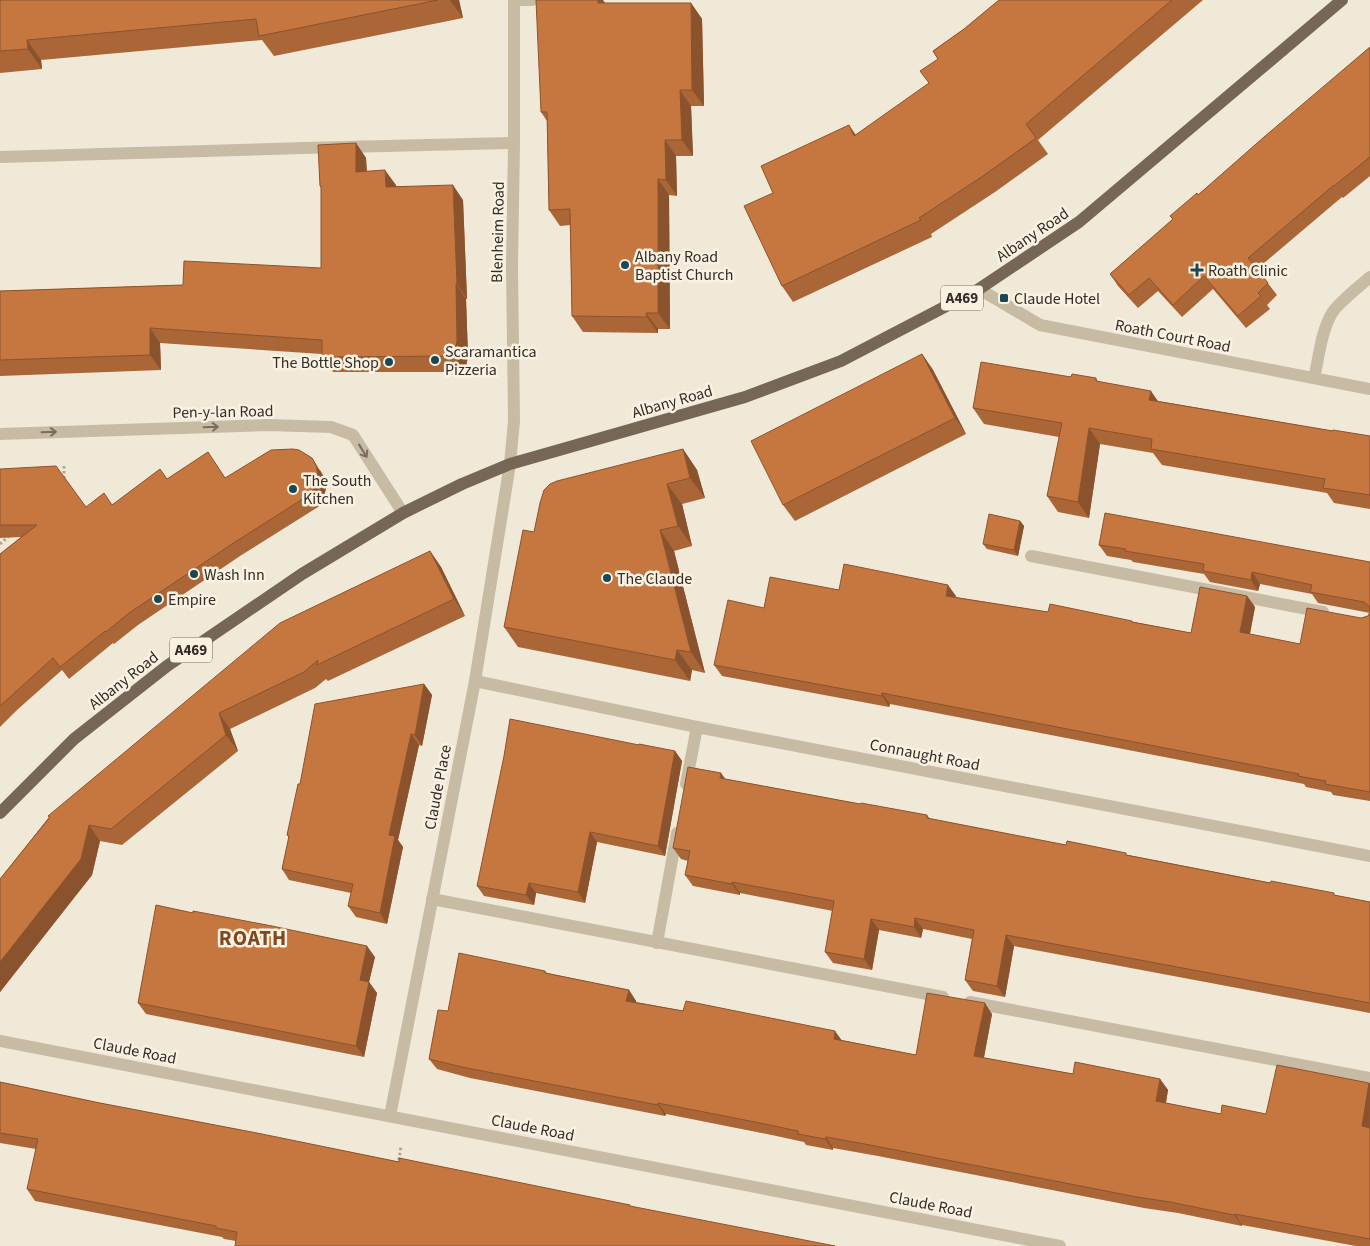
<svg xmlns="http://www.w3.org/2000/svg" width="1370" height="1246" viewBox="0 0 1370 1246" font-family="'Source Sans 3',sans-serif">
<rect width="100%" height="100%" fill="#f1e9d7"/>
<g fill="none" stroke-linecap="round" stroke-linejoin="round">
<g stroke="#b4a58e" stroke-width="3" stroke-dasharray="2.5 2.5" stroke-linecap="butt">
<path d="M64,466V481"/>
<path d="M0,544L9,536"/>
<path d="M398,1165L401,1147"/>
</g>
<g stroke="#c8bba4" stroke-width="12">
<path d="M514,0H532"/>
<path d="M0,157L303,148L514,143"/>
<path d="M979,289L1040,325L1370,389"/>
<path d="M1314,378C1319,357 1321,332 1332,313C1339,302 1360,286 1370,277"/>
<path d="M0,434L268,425L331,427L353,435L403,513"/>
<path d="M1031,556L1323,612"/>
<path d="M475,681L697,727L1370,856"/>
<path d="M686,784L697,727"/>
<path d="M432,899L943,997"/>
<path d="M657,943L677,833"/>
<path d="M970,1002L1370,1078"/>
<path d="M0,1041L1060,1246"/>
<path d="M390,1116L475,681L510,464L514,421L512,268L514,143V0"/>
</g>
<path stroke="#766656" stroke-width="12" d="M0,813L74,739L167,666L302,574L403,513L462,484L510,464L745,397L841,361L979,289L1079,222L1342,0"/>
</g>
<g fill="#aa6637">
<path d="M0,0H459L463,18L274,56L262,40L41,60L42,69L0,73Z"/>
<path d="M999,0H1203L1038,140L1048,154L995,192L931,234L932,237L793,302L782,286L773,193L929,84L938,59L933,51L964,29Z"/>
<path d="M606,3H691L702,19L704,106H691L693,156H676L677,196L669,195L670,329H658V333L583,332L572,316L570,225L560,226L549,210L547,121L541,112Z"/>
<path d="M1370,47V176L1343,198L1342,197L1257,269L1277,295L1267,305L1270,309L1246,328L1213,289L1182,317L1158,291L1138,308L1118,286L1110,274L1173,220L1170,216L1198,195Z"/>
<path d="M356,143L366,158L367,171L396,185V186L463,200L467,299H466L468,356L465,372H333L322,357V354L160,343L161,370L0,376V291L183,285L321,268V188L320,186Z"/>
<path d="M922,354L933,370L966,434L795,521L783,505Z"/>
<path d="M1071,377L1096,378L1098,382L1158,401L1333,431L1370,436V509L1334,503L1327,493L1162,465L1153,453L1100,444L1089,518L1058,512L1047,496L1059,437L984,424L973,408Z"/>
<path d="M683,449L697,470L705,498L682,504L692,546L674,551L705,673L692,670L690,681L518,647L504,627L534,532Z"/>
<path d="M0,469L86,507L112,505L167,479L225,478L320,470L324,477L326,488L324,497L318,507L240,556L138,625L114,644L113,643L69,679L62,670L17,710L0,727V554L21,537L0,538Z"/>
<path d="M1020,521L1024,526L1018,556L987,549L983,544Z"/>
<path d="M1099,545L1318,553L1370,562V801L1333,795L1331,792L1306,787L1304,784L890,704L889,707L722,676L714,665L764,608L839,590L956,596L955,597L1048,612L1134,622L1191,633L1247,596L1255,607L1250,634L1300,644L1368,616L1370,613L1318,603L1312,594L1260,584L1258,591L1210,582L1204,574L1133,562L1131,560L1107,556Z"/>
<path d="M430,551L441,567L465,616L328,681L326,679L315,688L230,729L238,751L122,845L100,841L92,875L0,992V879L49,817L48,816Z"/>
<path d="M424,684L432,695L422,746L419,745L398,840L403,847L387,924L356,917L348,906L351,893L289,880L282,869L289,838L287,835L300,784Z"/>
<path d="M675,751L682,761L665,856L597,842L585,903L536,893L534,905L484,896L477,886Z"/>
<path d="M725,779L860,804L927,815L930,819L1066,845L1128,855L1370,902V1013L1014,946L1005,997L973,991L965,980L972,939L923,929L921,938L879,930L872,970L833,963L825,952L833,911L740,893V895L693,886L685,875L688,861L681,859L673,848Z"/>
<path d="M375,957L369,982L377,993L364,1057L146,1014L138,1003Z"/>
<path d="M545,971L547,973L629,990L636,1001V1002L841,1040L916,1055L992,1014L984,1058L1073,1074L1160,1079L1168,1090L1166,1103L1221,1114H1266L1369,1083L1370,1084V1246H1356L1242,1225V1226L1178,1213L1144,1208L878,1156L833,1148V1150L806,1145L804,1142L767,1134L666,1114L665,1116L470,1078L437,1069L429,1059L448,1011Z"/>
<path d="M0,1082L100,1103L399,1162L630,1205L631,1207L236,1241L224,1239L222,1237L35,1201L27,1189L36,1149L0,1143Z"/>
</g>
<g fill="#8b532d">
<path d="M450,0H459L463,18Z"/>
<path d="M598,0H603L608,7L598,3Z"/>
<path d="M691,3L702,19L704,106L692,90Z"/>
<path d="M27,40L41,60L42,69L28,49Z"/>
<path d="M680,90L691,106L693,156L682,140Z"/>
<path d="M849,125L860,141L854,136Z"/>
<path d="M665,140L676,156L677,196L666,180Z"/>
<path d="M356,143L366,158L367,187L356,172Z"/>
<path d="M385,170L396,185V202L386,187Z"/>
<path d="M658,179L669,195L670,329L658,313Z"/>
<path d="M453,185L463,200L467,299L457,284Z"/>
<path d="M456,284L466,299L468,356L465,372L454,356Z"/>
<path d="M646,313L658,329V333L647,317Z"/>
<path d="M150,328L160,343L161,370L150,355Z"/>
<path d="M922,354L933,370L966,434L955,418Z"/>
<path d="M1151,391L1162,407L1149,400Z"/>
<path d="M1089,428L1100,444L1089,518L1078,502Z"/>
<path d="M683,449L697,470L705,498L690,478Z"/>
<path d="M312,458L324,477L326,488L324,497L318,507L309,495Z"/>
<path d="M667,484L682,504L692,546L678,526Z"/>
<path d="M1020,521L1024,526L1018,556L1014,550Z"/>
<path d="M660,530L674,551L705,673L691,652Z"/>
<path d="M430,551L441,567L465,616L454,599Z"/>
<path d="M1252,572L1260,584L1258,591L1251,580Z"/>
<path d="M948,585L956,596L953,607L946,596Z"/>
<path d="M1247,596L1255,607L1248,643L1240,632Z"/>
<path d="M677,650L692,670L690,681L675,660Z"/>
<path d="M424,684L432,695L422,746L415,735Z"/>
<path d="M882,693L890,704L889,707L882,696Z"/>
<path d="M219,713L230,729L238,751L226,735Z"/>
<path d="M411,734L419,745L398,840L403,847L387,924L380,913L389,835Z"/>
<path d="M675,751L682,761L665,856L658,846Z"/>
<path d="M721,773L729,784L720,778Z"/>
<path d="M89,825L100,841L92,875L0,992V962Z"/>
<path d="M590,832L597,842L585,903L578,892Z"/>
<path d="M732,882L740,893V895L732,884Z"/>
<path d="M529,883L536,893L534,905L526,895Z"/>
<path d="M915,918L923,929L921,938L914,927Z"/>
<path d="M871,919L879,930L872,970L864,959Z"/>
<path d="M1006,935L1014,946L1005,997L997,986Z"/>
<path d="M367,946L375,957L369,982L377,993L364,1057L356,1046L360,980Z"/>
<path d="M629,990L636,1001L634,1011L626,1001Z"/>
<path d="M985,1003L992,1014L982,1067L974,1056Z"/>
<path d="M835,1031L843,1042L834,1039Z"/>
<path d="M1160,1079L1168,1090L1164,1112L1156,1101Z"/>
<path d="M1369,1083L1370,1084V1137L1362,1126Z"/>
<path d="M658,1103L666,1114L665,1116L658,1105Z"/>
<path d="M826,1137L833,1148V1150L825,1139Z"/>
<path d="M1235,1214L1242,1225V1226L1234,1215Z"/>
</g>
<g fill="#c67740" stroke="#8b532d">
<path d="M0,0H438L259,36L256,19L27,40L28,49L0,51Z"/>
<path d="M536,0H598V3H691L692,90H680L682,140H665L666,180L658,179V313H646L647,317L572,316L570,209L549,210L547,112H541Z"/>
<path d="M999,0H1172L1026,124L1036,138L983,176L919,218L921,220L782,286L744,206L773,193L761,166L849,125L854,136L929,83L920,71L938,59L933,51L964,29Z"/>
<path d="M1370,47V157L1334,186V185L1248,258L1268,283L1258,293L1261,296L1238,316L1204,276L1173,305L1149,278L1129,295L1110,274L1173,219L1170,216L1197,193L1198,195L1264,137Z"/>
<path d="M356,143V172L385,170L386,187L453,185L457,284H456L457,341L454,356L322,357V340L150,328V355L0,360V291L183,285L184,261L321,268V186H320L318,145Z"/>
<path d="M922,354L955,418L783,505L751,441Z"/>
<path d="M981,362L1071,377L1072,374L1096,378V381L1151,391L1149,400L1333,431V430L1370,436V495L1323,488L1325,479L1151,449L1152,439L1089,428L1078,502L1047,496L1062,423L973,408Z"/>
<path d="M293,449L299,450L312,458L316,465L318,475L316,485L309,495L232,544L129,613L106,632L105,631L60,667L53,658L0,706V554L37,525H0V469L56,466L86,507L104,493L112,505L160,469L167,479L208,452L225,478L271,450Z"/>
<path d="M683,449L690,478L667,484L678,526L660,530L691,652L677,650L675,660L504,627L523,530L534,532L540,503L544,490L550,484L557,481Z"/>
<path d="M1105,513L1370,562V611V607L1364,602L1310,592L1312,585L1252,572L1251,580L1203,571L1204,564L1125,551L1126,549L1099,545Z"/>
<path d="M989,514L1020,521L1014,550L983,544Z"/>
<path d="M430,551L454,599L317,665L318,660L304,672L219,713L226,735L111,829L89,825L81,859L0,962V879L50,817L48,816L280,623Z"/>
<path d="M844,564L948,585L946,596L1048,612L1050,604L1132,621V622L1191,633L1200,587L1247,596L1240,632L1300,644L1307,608L1361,618L1368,616L1370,612V792L1325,784L1326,781L1298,776L1299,774L882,693V696L714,665L728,600L764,608L770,577L839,590Z"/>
<path d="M424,684L415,735L411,734L389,835L395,836L380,913L348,906L353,884L282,869L289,836L287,835L298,784H300L315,704Z"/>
<path d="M510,719L639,745V744L675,751L658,846L590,832L578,892L529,883L526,895L477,886L504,756Z"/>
<path d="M688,767L721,773L720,778L860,804L861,803L927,815V818L1066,845L1067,841L1126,853V855L1270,883L1271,881L1334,893V895L1370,902V1003L1006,935L997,986L965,980L974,930L915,918L914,927L871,919L864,959L825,952L834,901L732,882V884L685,875L690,851L673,848Z"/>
<path d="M156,905L193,913V911L272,926L367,946L360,980L369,982L356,1046L138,1003Z"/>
<path d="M459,953L545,971V973L629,990L626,1001L683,1011L686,1001L835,1031L834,1039L916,1055L927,993L985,1003L974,1056L1073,1074L1075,1062L1160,1079L1156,1101L1221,1114L1222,1105L1266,1114L1277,1065L1369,1083L1362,1126L1370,1128V1239L1235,1214L1234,1215L1170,1202L1137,1197L870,1145L826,1137L825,1139L798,1134V1131L760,1123L658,1103V1105L462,1067L429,1059L438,1010L448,1011Z"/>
<path d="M0,1082L100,1103L257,1133L399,1162V1158L630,1205V1206L835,1246H235L237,1232L216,1228V1226L27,1189L38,1139L0,1133Z"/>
</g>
<defs><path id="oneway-shaft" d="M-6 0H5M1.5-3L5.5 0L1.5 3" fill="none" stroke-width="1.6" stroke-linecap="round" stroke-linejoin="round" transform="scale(1.25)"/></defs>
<g stroke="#776c5e">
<use href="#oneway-shaft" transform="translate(211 427) rotate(-2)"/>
<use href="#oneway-shaft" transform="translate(49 432) rotate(-2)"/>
<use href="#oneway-shaft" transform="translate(363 451) rotate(58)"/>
</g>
<g fill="#1b4755" stroke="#f9f2e3" stroke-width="2">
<circle cx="625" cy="265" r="5"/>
<path d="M1194.5 262.5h5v5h5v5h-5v5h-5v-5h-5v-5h5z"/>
<rect x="999" y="293" width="10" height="10" rx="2.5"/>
<circle cx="435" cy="360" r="5"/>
<circle cx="389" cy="362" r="5"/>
<circle cx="293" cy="489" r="5"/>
<circle cx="194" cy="574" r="5"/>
<circle cx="607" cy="578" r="5"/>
<circle cx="158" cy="599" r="5"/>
</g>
<g text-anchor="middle" stroke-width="5" stroke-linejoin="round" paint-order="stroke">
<g fill="#f9f2e3" stroke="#6f675e" stroke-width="1">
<rect x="941" y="285.5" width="42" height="25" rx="4"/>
<rect x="170" y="637.5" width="42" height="25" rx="4"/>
</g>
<g font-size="15" font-weight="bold" fill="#342c25">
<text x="962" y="303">A469</text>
<text x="191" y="655">A469</text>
</g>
<g font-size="16" fill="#342c25" stroke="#f9f2e3">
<text transform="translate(497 232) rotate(-89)" y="6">Blenheim Road</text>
<text transform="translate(1032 234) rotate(-34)" y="6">Albany Road</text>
<text transform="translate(1173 335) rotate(11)" y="6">Roath Court Road</text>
<text transform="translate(672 401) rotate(-16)" y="6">Albany Road</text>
<text transform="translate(223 411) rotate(-1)" y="6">Pen-y-lan Road</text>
<text transform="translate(123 680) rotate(-38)" y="6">Albany Road</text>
<text transform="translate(925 754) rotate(11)" y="6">Connaught Road</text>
<text transform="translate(437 787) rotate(-79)" y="6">Claude Place</text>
<text transform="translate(135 1050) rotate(11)" y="6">Claude Road</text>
<text transform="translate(533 1127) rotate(11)" y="6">Claude Road</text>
<text transform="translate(931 1204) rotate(11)" y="6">Claude Road</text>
</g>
<g font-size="16" fill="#342c25" stroke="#f9f2e3" text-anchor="start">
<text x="635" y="262">Albany Road<tspan x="635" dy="18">Baptist Church</tspan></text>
<text x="1208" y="276">Roath Clinic</text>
<text x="1014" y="304">Claude Hotel</text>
<text x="445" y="357">Scaramantica<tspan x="445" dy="18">Pizzeria</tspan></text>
<text x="379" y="368" text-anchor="end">The Bottle Shop</text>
<text x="303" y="486">The South<tspan x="303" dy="18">Kitchen</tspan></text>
<text x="204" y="580">Wash Inn</text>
<text x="617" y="584">The Claude</text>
<text x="168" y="605">Empire</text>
</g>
<g font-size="21" font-weight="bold" letter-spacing="1" fill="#82471f" stroke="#f9f2e3">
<text x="253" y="945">ROATH</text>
</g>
</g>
</svg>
